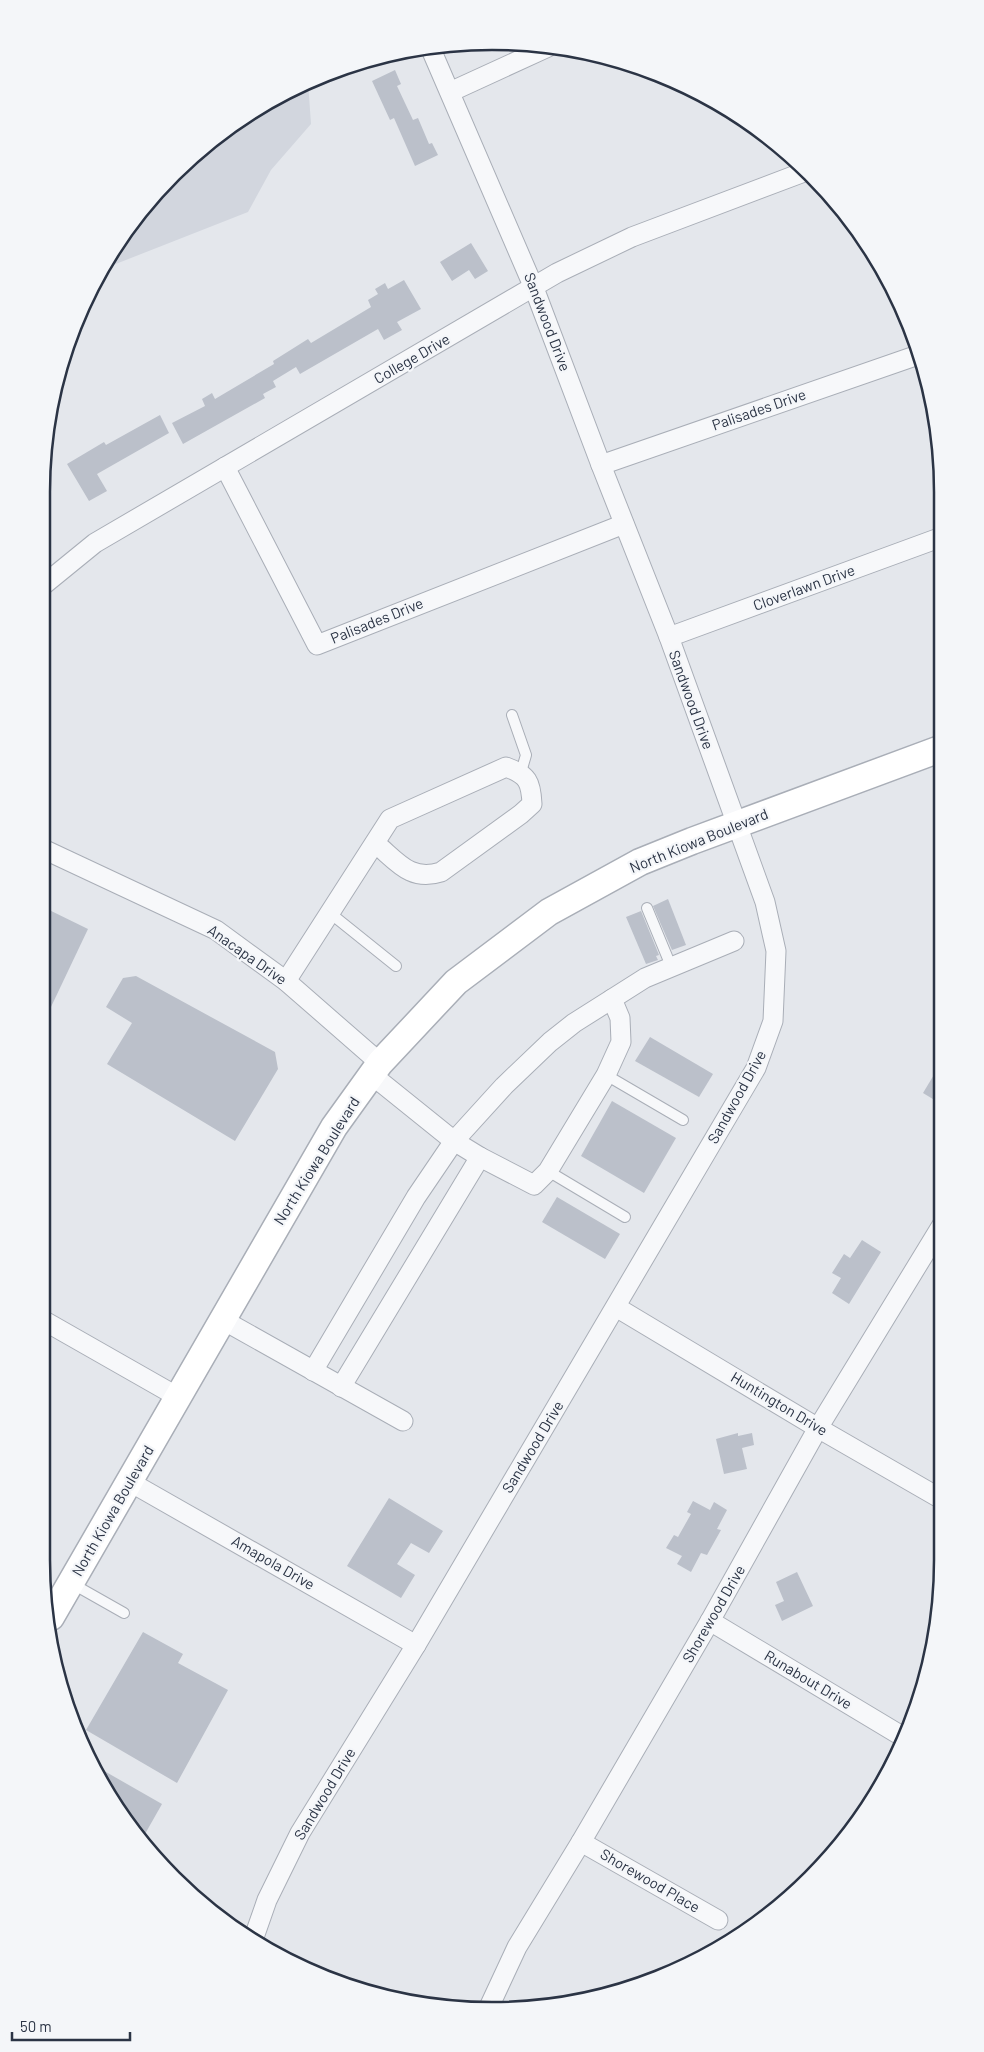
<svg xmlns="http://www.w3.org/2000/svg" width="984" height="2052" viewBox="0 0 984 2052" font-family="Barlow,sans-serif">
<rect width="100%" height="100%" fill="#e4e7ec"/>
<path fill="#d2d6de" d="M308,82L311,124L271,170L248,212L103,269L117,241L173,173L242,117Z"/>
<g fill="#bbc0ca">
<path d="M395,70L401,84L397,86L413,120L418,118L429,144L432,143L438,155L415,166L394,118L390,120L372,81Z"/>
<path d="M471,243L488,271L475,279L469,270L452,281L440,262Z"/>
<path d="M404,280L421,309L397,322L402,330L384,340L378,329L300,374L296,367L273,381L276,387L263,394L265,398L183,444L172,423L205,406L202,399L212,393L215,399L274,364L273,361L308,339L311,343L371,307L368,300L378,294L375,289L385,283L388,289Z"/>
<path d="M160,415L169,433L97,474L107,491L89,501L67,464L104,442L106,445Z"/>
<path d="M668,899L686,945L672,950L653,906Z"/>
<path d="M41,906L88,929L41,1028Z"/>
<path d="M641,911L659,955L656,956L658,960L646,964L626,917Z"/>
<path d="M136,976L275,1052L278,1069L235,1141L107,1064L132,1023L106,1007L123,978Z"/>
<path d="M650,1037L713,1074L699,1097L635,1061Z"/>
<path d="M941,1063V1104L923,1093Z"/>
<path d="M612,1101L676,1138L644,1193L581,1156Z"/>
<path d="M557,1197L620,1234L605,1259L542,1222Z"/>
<path d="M862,1240L881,1252L849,1304L832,1293L841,1278L832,1273L844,1254L850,1258Z"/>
<path d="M738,1433V1436L752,1433L754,1445L742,1448L747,1469L724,1474L716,1439Z"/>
<path d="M389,1498L443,1531L429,1553L411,1543L397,1564L415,1575L401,1598L347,1566Z"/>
<path d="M693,1501L710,1510L714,1502L727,1510L717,1529L721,1530L707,1555L701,1553L691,1572L677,1564L682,1556L666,1548L674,1535L678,1537L691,1514L687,1512Z"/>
<path d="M797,1572L813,1606L782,1621L775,1605L784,1601L776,1582Z"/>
<path d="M143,1632L183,1654L178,1663L228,1690L177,1783L86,1730Z"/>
<path d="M99,1768L162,1804L141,1841L135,1835Z"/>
</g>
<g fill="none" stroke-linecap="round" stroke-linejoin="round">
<g stroke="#a9aeb7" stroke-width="12">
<g id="lane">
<path d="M512,715L526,755L521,772"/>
<path d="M647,908L671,966"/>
<path d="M330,913L396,966"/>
<path d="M606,1075L683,1120"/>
<path d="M548,1171L625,1217"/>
<path d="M71,1583L124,1613"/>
</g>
</g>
<g stroke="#a9aeb7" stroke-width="21">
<g id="street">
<path d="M450,92L548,47"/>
<path d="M601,465L918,355"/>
<path d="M225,467L317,645L624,524"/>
<path d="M41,587L95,543L557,273L632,237L804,172"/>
<path d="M669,637L939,538"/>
<path d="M41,848L216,930L286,981L380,1063"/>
<path d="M286,981L390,819L506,767C528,775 531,782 532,804L521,814L441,872C410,882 397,861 375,843"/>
<path d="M480,1157L534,1185L548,1171L606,1075L621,1042L620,1018L612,999"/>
<path d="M616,1307L818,1428L943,1500"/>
<path d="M41,1319L178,1397"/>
<path d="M223,1320L403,1421"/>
<path d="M313,1371L416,1197L454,1141L504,1086L550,1042L574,1023L645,978L734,941"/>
<path d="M341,1387L480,1157L454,1141L372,1075"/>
<path d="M130,1482L416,1645"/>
<path d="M710,1621L905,1738"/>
<path d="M581,1842L718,1920"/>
<path d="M253,1940L267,1900L300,1833L416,1645L756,1068L773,1021L776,951L765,902L669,637L601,465L534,288L430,47"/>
<path d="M490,2005L517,1947L581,1842L710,1621L818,1428L942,1225"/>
</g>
</g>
<g stroke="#a9aeb7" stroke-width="29">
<path id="secondary" d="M51,1617L334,1127L380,1063L456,982L549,912L640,862L692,841L940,749"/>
</g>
<use href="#lane" stroke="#f7f8fa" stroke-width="10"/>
<use href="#street" stroke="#f7f8fa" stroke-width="19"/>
<use href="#secondary" stroke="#fff" stroke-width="26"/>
</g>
<g text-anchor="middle" stroke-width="4.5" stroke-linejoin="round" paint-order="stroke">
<g font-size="15" fill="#2b3445" stroke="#f4f6f9">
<text transform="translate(547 322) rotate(69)" y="5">Sandwood Drive</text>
<text transform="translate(412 359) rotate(-30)" y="5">College Drive</text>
<text transform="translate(759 410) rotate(-19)" y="5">Palisades Drive</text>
<text transform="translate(804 588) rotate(-20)" y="5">Cloverlawn Drive</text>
<text transform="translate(377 621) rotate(-22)" y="5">Palisades Drive</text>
<text transform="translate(691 700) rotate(70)" y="5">Sandwood Drive</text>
<text transform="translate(699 841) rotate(-22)" y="5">North Kiowa Boulevard</text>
<text transform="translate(247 955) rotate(35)" y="5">Anacapa Drive</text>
<text transform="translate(737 1097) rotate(-61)" y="5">Sandwood Drive</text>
<text transform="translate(317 1161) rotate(-58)" y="5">North Kiowa Boulevard</text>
<text transform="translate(779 1404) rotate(31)" y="5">Huntington Drive</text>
<text transform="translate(533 1447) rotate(-59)" y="5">Sandwood Drive</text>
<text transform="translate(113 1511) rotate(-60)" y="5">North Kiowa Boulevard</text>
<text transform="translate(273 1563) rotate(30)" y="5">Amapola Drive</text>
<text transform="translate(714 1614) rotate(-60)" y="5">Shorewood Drive</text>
<text transform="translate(808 1680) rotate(31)" y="5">Runabout Drive</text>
<text transform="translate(325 1794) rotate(-59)" y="5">Sandwood Drive</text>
<text transform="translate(650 1881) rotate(30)" y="5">Shorewood Place</text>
</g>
</g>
<path d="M0 0H984V2052H0ZM492 50H492A442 442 0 0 1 934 492V1560A442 442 0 0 1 492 2002H492A442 442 0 0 1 50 1560V492A442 442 0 0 1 492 50Z" fill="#f4f6f9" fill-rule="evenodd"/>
<path fill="none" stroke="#2b3445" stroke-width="2.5" d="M492 50H492A442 442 0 0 1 934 492V1560A442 442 0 0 1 492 2002H492A442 442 0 0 1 50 1560V492A442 442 0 0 1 492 50Z"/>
<path d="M12 2032v8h118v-8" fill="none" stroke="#2b3445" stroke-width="2.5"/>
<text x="20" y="2032" font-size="15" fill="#2b3445" stroke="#f4f6f9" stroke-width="4" paint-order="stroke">50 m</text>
</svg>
